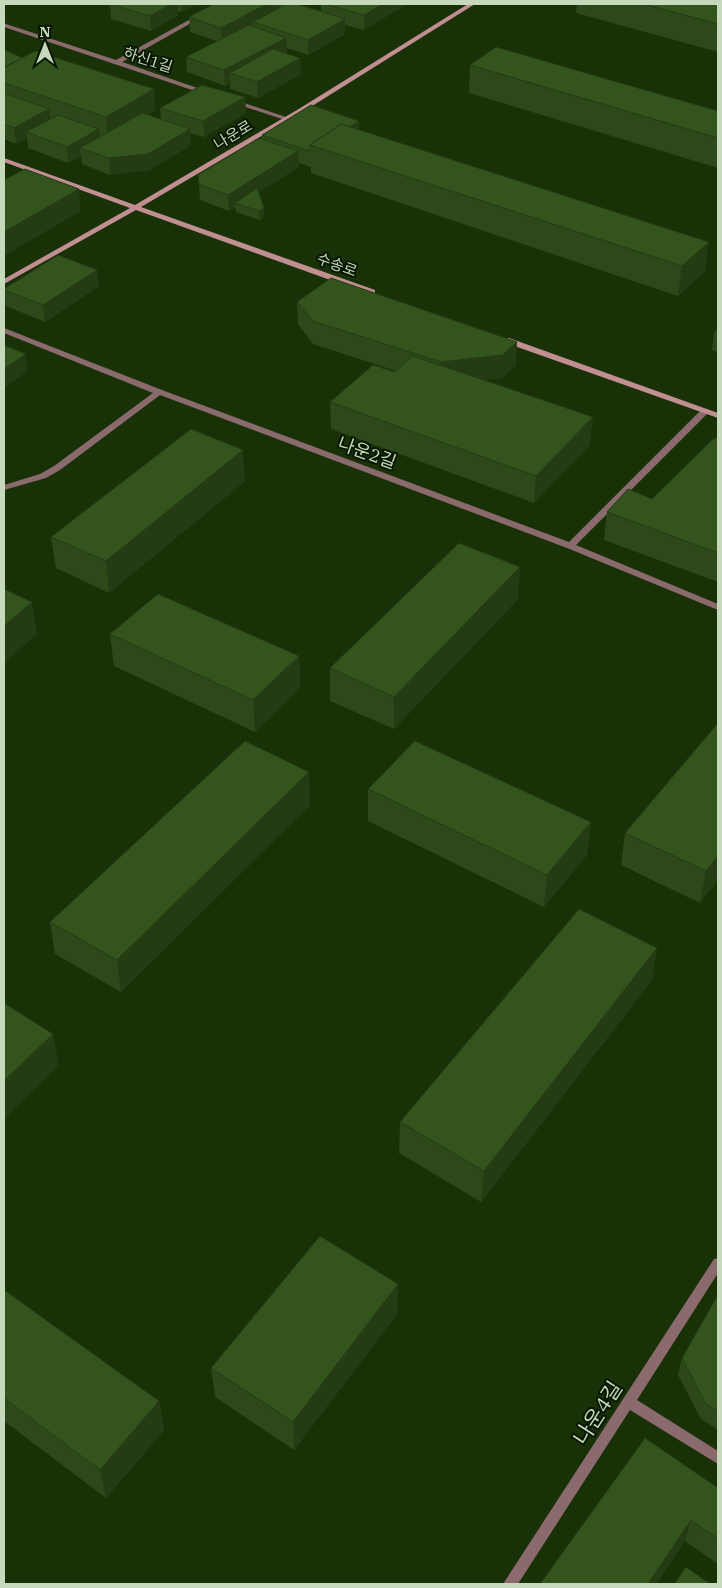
<svg xmlns="http://www.w3.org/2000/svg" width="722" height="1588" viewBox="0 0 722 1588" font-family="'IBM Plex Serif','Noto Sans KR',serif">
<rect width="100%" height="100%" fill="#193107"/>
<g fill="none" stroke-linecap="round" stroke-linejoin="round">
<g fill="#8a6a6c" fill-rule="evenodd">
<path d="M218,4H225L122,62L209,92V94L207,95L4,27V23L6,24L116,60Z"/>
<path d="M232,99L286,117L287,118L282,119L230,102L229,101Z"/>
<path d="M4,328L162,390L569,542L702,409H708V413L576,545L718,604V610L567,548L160,395L60,470L46,478L4,490V485L40,474L54,466L153,393L4,333Z"/>
<path d="M718,1258V1273L637,1400L718,1451V1464L630,1410L518,1584H503L714,1259Z"/>
</g>
<g fill="#c18e92" fill-rule="evenodd">
<path d="M468,4H475L301,113L141,207L375,290V294H369L136,210L4,284V279L130,208L4,162V158L135,205L297,110Z"/>
<path d="M503,338H509L718,413V418L503,342Z"/>
</g>
</g>
<g fill="#2d4819">
<path d="M110,4H197L181,12L178,11V15L151,31L111,19Z"/>
<path d="M214,4H297L321,11V4H407L364,30L345,25V34L308,55L287,48L286,54L300,58L301,74L258,98L230,89V83L225,86L187,72L186,57L217,41L190,32L189,17Z"/>
<path d="M577,4H718V52L576,13Z"/>
<path d="M4,50L23,58L154,89L155,110L147,115L161,120L160,108L245,97L246,113L204,137L190,133L191,145L150,170L110,175L82,164L81,156L68,163L28,148L27,138L16,144L4,139Z"/>
<path d="M470,65L718,111V168L469,93Z"/>
<path d="M359,121V130L705,271L678,296L311,173V167L299,163V167L259,192L264,208V217L260,220L236,212L235,207L229,211L200,200L198,175L262,139V135Z"/>
<path d="M97,270L99,286L45,322L6,306L4,289Z"/>
<path d="M297,302L516,365L502,378L483,380L590,445L534,503L331,429L330,402L396,371L313,344L298,324Z"/>
<path d="M718,329V352L712,350L714,333Z"/>
<path d="M718,437V582L604,540L607,512L652,499Z"/>
<path d="M245,481L109,593L56,568L51,537Z"/>
<path d="M518,599L394,729L330,701V668Z"/>
<path d="M110,634L299,656L300,688L255,732L114,666Z"/>
<path d="M718,723V880L700,903L621,865L625,833Z"/>
<path d="M368,789L591,822L587,855L544,907L368,821Z"/>
<path d="M310,805L121,992L55,954L50,922Z"/>
<path d="M652,980L481,1202L399,1153L400,1122Z"/>
<path d="M398,1284L397,1314L294,1450L215,1397L211,1368Z"/>
<path d="M4,1290L159,1401L164,1430L106,1498L4,1421Z"/>
<path d="M718,1295V1430L701,1419L678,1375L682,1358Z"/>
<path d="M718,1488V1564L685,1541L656,1584H540Z"/>
</g>
<g fill="#243b14">
<path d="M171,4H178V15L151,31L150,16Z"/>
<path d="M181,4H197L181,12Z"/>
<path d="M267,4H279V13L253,22V27L222,43L221,28Z"/>
<path d="M383,4H407L364,30V15Z"/>
<path d="M345,19V34L308,55V40Z"/>
<path d="M286,38L287,53L242,77L230,73V83L225,86L224,70Z"/>
<path d="M300,58L301,74L258,98L257,82Z"/>
<path d="M154,89L155,110L108,138L106,117Z"/>
<path d="M245,97L246,113L204,137L203,121Z"/>
<path d="M49,109L51,125L26,132L27,138L16,144L14,128Z"/>
<path d="M359,121V137L318,147Z"/>
<path d="M99,129L100,145L80,148L81,156L68,163L67,147Z"/>
<path d="M190,129L191,145L150,170L110,175L109,158Z"/>
<path d="M298,151L299,167L240,204L235,203V207L229,211L228,195Z"/>
<path d="M79,189L81,211L4,256V232Z"/>
<path d="M264,208V217L260,220L259,211Z"/>
<path d="M709,242L705,271L678,296L682,266Z"/>
<path d="M97,270L99,286L45,322L43,305Z"/>
<path d="M517,342L516,365L502,378L440,385L441,362Z"/>
<path d="M26,354L28,371L4,388V369Z"/>
<path d="M593,417L590,445L534,503L536,476Z"/>
<path d="M243,450L245,481L109,593L106,561Z"/>
<path d="M520,567L518,599L394,729V697Z"/>
<path d="M32,602L37,634L4,663V626Z"/>
<path d="M299,656L300,688L255,732L253,700Z"/>
<path d="M309,772L310,805L121,992L117,960Z"/>
<path d="M591,822L587,855L544,907L547,875Z"/>
<path d="M718,856V880L700,903L706,871Z"/>
<path d="M657,948L652,980L481,1202L484,1171Z"/>
<path d="M53,1034L59,1065L4,1119V1081Z"/>
<path d="M398,1284L397,1314L294,1450L293,1422Z"/>
<path d="M159,1401L164,1430L106,1498L100,1470Z"/>
<path d="M691,1520L685,1541L656,1584H648Z"/>
</g>
<g fill="#34541d" stroke="#243b14">
<path d="M110,4H171L150,16Z"/>
<path d="M214,4H267L221,28L189,17Z"/>
<path d="M286,4H297L345,19L308,40L253,22Z"/>
<path d="M325,4H383L364,15Z"/>
<path d="M643,4H718V24Z"/>
<path d="M249,25L286,38L224,70L186,57Z"/>
<path d="M496,47L718,111V138L470,65Z"/>
<path d="M273,49L300,58L257,82L230,73Z"/>
<path d="M4,50L23,58L4,67Z"/>
<path d="M35,51L154,89L106,117L4,83V68Z"/>
<path d="M202,85L245,97L203,121L160,108Z"/>
<path d="M7,94L49,109L14,128L4,124V95Z"/>
<path d="M311,105L359,121L349,127L341,124L310,145V151L262,135Z"/>
<path d="M142,113L190,129L148,154L109,158L80,148Z"/>
<path d="M58,115L99,129L67,147L26,132Z"/>
<path d="M341,124L709,242L682,266L310,145Z"/>
<path d="M259,138L298,151L228,195L199,184L198,175Z"/>
<path d="M25,169L79,189L4,232V180Z"/>
<path d="M257,188L264,208L259,211L235,203Z"/>
<path d="M58,255L97,270L43,305L4,290V289Z"/>
<path d="M331,278L517,342L503,355L441,362L313,321L297,302Z"/>
<path d="M718,329V334L714,333Z"/>
<path d="M4,345L26,354L4,369Z"/>
<path d="M413,356L593,417L536,476L330,402L373,365L395,372Z"/>
<path d="M191,429L243,450L106,561L51,537Z"/>
<path d="M718,437V553L607,512L628,489L652,499L712,440Z"/>
<path d="M459,543L520,567L394,697L330,668Z"/>
<path d="M4,589L32,602L4,626Z"/>
<path d="M158,594L299,656L253,700L110,634Z"/>
<path d="M718,723V856L706,871L625,833Z"/>
<path d="M245,741L309,772L117,960L50,922Z"/>
<path d="M415,741L591,822L547,875L368,789Z"/>
<path d="M579,909L657,948L484,1171L400,1122Z"/>
<path d="M4,1003L53,1034L4,1081Z"/>
<path d="M320,1236L398,1284L293,1422L211,1368Z"/>
<path d="M4,1290L159,1401L100,1470L4,1398Z"/>
<path d="M718,1295V1411L705,1403L682,1358Z"/>
<path d="M645,1438L718,1488V1539L691,1520L648,1584H540Z"/>
<path d="M686,1567L710,1584H674Z"/>
</g>
<g text-anchor="middle" stroke-width="4" stroke-linejoin="round" paint-order="stroke">
<g font-size="15" fill="#c6d9bb" stroke="#091702">
<text transform="translate(148 60) rotate(18)" y="5">하신1길</text>
<text transform="translate(233 135) rotate(-31)" y="5">나운로</text>
<text transform="translate(337 265) rotate(20)" y="5">수송로</text>
</g>
<g font-size="18" fill="#c6d9bb" stroke="#091702">
<text transform="translate(367 453) rotate(20)" y="6">나운2길</text>
</g>
<g font-size="21" fill="#c6d9bb" stroke="#091702">
<text transform="translate(598 1413) rotate(-57)" y="7">나운4길</text>
</g>
</g>
<rect width="722" height="1588" fill="none" stroke="#c6d9bb" stroke-width="10"/>
<g transform="translate(45 45)" stroke="#091702" stroke-width="4" paint-order="stroke">
<path d="M0-4L9 19L0 12L-9 19Z" fill="#c6d9bb"/>
<text y="-8" font-size="14" font-weight="bold" text-anchor="middle" fill="#c6d9bb">N</text>
</g>
</svg>
